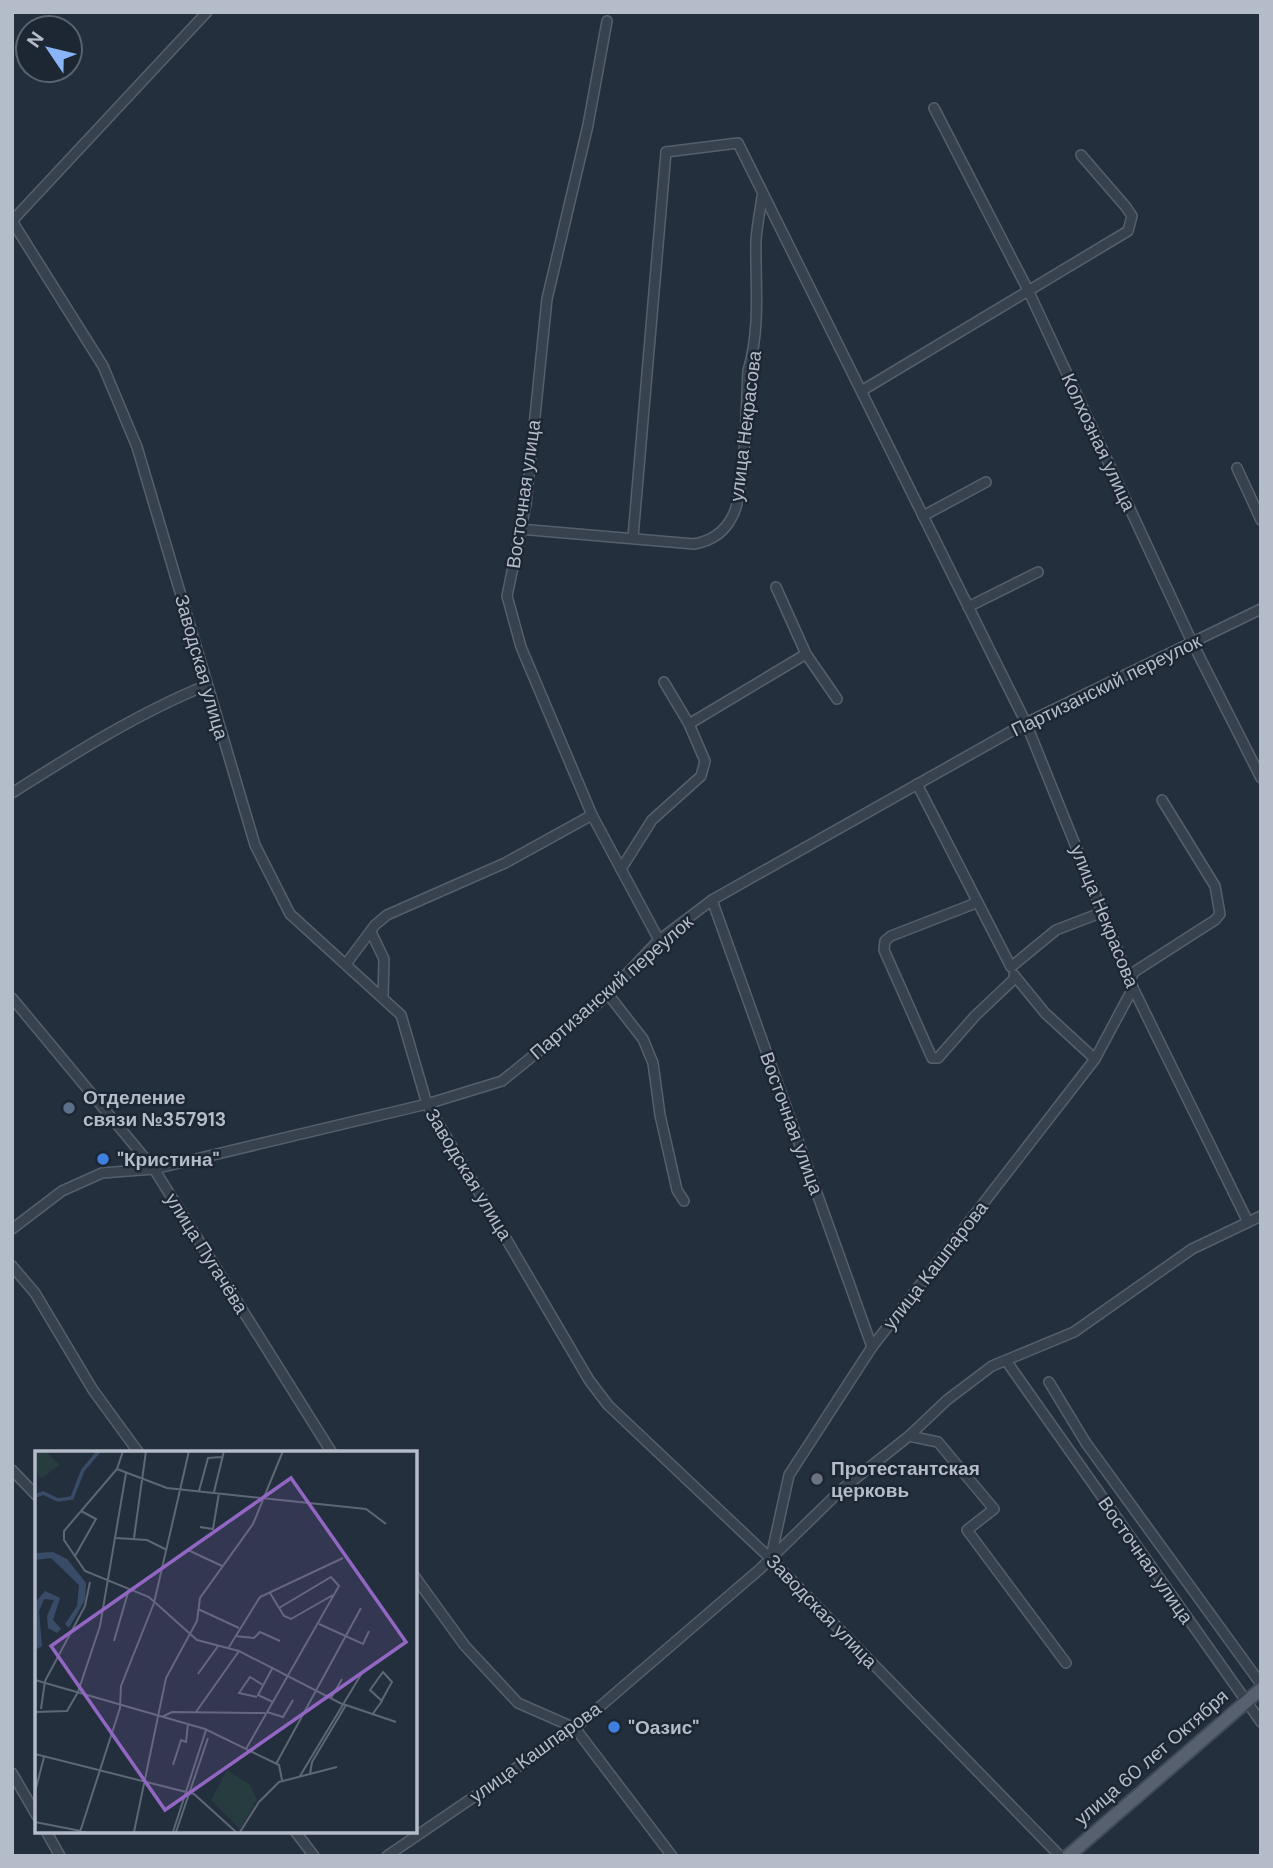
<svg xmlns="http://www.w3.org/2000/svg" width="1273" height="1868" viewBox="0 0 1273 1868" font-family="'DM Sans',sans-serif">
<rect width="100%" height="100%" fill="#242f3e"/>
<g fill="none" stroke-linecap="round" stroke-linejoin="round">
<g stroke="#565f6c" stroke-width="12">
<g id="minor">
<path d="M607,21L588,125L547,299L526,504L507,596L521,647L592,815L659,940"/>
<path d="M934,108L1028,290L1192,642L1261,778"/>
<path d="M12,221L103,366L137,447L255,845L290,914L401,1015L427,1104L589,1380L608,1405L771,1559L1060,1856"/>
<path d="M12,221L207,12"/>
<path d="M863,390L1128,231L1132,216L1126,207L1081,155"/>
<path d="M1237,468L1261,520"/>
<path d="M923,516L986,482"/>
<path d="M519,529L694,544C711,541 724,533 732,517C746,494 746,401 748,371C761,327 755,284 756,240C757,226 760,211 762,197"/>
<path d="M633,537L666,152L738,143L1026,723L1133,988L1248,1222"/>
<path d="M776,587L806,654L837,699"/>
<path d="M968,607L1038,572"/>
<path d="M664,682L689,724"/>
<path d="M917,784L1011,967L1056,930L1103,912"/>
<path d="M12,793C75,753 138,713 207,685"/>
<path d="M621,869L652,820L701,776L705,761L689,724L806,654"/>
<path d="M712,900L872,1347"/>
<path d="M976,903L891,936L885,941L884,950L932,1058H938L975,1016L1015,978"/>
<path d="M371,932L384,959L383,998"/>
<path d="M346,964L375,925L387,915L505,863L592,815"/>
<path d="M1014,975L1045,1013L1095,1059"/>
<path d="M1130,980L1134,972L1215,920L1220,914L1215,886L1162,800"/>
<path d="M608,994L643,1039L653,1063L660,1115L677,1190L684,1201"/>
<path d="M12,998L154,1169L332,1453"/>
<path d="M12,1229L62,1191L102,1173L154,1169L427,1104L502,1081L603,999L659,940L712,900L1026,723L1261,609"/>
<path d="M12,1266L35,1293L93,1390L139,1453"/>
<path d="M1007,1362L1261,1722"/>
<path d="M1049,1382L1086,1443L1261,1684"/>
<path d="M909,1436L938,1442L994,1509L967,1530L1066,1663"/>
<path d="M12,1470L37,1496"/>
<path d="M771,1557L789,1475L872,1347L1095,1059L1133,988"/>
<path d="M415,1577L465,1646L518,1703L575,1728L672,1856"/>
<path d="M12,1773L37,1816"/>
<path d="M46,1831L60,1856"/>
<path d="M295,1831L314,1856"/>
<path d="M387,1856L575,1728L760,1569L841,1490L909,1436L947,1400L992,1366L1074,1332L1192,1249L1261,1216"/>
</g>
</g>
<g stroke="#414a57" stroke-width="16">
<path id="major" d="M1068,1856L1261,1689"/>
</g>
<use href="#minor" stroke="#38414e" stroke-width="9"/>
<use href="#major" stroke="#56606e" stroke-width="12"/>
</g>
<circle fill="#5c6f8a" stroke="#1d2633" stroke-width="2.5" cx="69" cy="1108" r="7"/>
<g fill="#3f7fe0" stroke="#1d2633" stroke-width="2.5">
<circle cx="103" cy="1159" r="7"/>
<circle cx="614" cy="1727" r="7"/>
</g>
<circle fill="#6b7280" stroke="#1d2633" stroke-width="2.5" cx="817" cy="1479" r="7"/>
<g text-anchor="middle" stroke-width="5" stroke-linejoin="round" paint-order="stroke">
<g font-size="19" fill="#b4bcc9" stroke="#1d2633">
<text transform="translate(745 426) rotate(-83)" y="7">улица Некрасова</text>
<text transform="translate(1099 442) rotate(65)" y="7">Колхозная улица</text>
<text transform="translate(523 494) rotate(-82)" y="7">Восточная улица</text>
<text transform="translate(202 667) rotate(74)" y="7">Заводская улица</text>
<text transform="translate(1106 685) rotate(-26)" y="7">Партизанский переулок</text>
<text transform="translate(1105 916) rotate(68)" y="7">улица Некрасова</text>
<text transform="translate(611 987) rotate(-41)" y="7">Партизанский переулок</text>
<text transform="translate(792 1123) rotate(70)" y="7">Восточная улица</text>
<text transform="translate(469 1174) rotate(59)" y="7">Заводская улица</text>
<text transform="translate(207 1253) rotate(58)" y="7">улица Пугачёва</text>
<text transform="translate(935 1265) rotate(-52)" y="7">улица Кашпарова</text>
<text transform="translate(1146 1560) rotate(55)" y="7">Восточная улица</text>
<text transform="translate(822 1611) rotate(46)" y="7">Заводская улица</text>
<text transform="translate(535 1752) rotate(-36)" y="7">улица Кашпарова</text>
<text transform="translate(1151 1757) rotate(-41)" y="7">улица 60 лет Октября</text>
</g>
<g font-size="19" font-weight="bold" fill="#b4bcc9" stroke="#1d2633" text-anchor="start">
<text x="83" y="1104">Отделение<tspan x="83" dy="22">связи №357913</tspan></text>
<text x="117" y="1166">"Кристина"</text>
<text x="831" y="1475">Протестантская<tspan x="831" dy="22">церковь</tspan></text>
<text x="628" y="1734">"Оазис"</text>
</g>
</g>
<g transform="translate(35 1451)">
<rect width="382" height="382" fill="#242f3e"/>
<path d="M192,319L215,334L222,349L205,378L176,349Z" fill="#263c3f"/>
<path d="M0,0H10L25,14L7,27L0,23Z" fill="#263c3f"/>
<path d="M18,101L32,108L51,132L50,149L34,177L30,173L42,155L44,134L16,107L0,109L1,102ZM10,140L25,147L18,169L26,178L22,182L13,177L12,165L19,149L9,148L4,160L7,195L0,199V152Z" fill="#394c67"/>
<path fill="none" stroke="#394c67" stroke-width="3.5" d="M0,45L8,42L23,49L37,47L48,19L64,0"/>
<path fill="none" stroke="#5e6776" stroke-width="2" d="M88,0L82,18L29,80V89L50,120L114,146L162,189L204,200L305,252L361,271M82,18L132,37L331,58L351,73M164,40L173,7L187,6M179,41L189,0M165,76L178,78L184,42M81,87L112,89L132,99M99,87L111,0M153,99L187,115M40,105L61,68L46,60M235,142L249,165L256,168L298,144M163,158L204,177M284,173L328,193L334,180M200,185L219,187L225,181L245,190M79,190L94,138M194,196L225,146L308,107M238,216L223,244L238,251M163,223L183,195M0,229L170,278L244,314L247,329M222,246L204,242L215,226L228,234M296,247L307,228M6,258L10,230L50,155L55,131M0,261L32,260L43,241L65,175L91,22M161,261L204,200M232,261L248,266L258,249M337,264L347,250V249L357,231L348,221L335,239L347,250M127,266L137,261L230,262M211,298L304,135L296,126L244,157M0,303L159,343L201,381M241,313L326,157M138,314L146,289L151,291L153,273M275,323L277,311L311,254M265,325L327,222M0,341L9,306M0,371L51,381M45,381L85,257L86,235L119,152L154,0M99,381L131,227L162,170L165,147L218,73L248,0M138,381L171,279M141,381L173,287M205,381L224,351L244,331L302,316"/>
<path fill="#9266c3" fill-opacity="0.15" stroke="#9266c3" stroke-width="3.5" d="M256,27L371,191L130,359L16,195Z"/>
<rect width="382" height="382" fill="none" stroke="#b4bcc9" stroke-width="3.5"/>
</g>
<rect width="1273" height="1868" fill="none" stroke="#b4bcc9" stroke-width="28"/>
<g transform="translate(49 49) rotate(305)"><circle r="33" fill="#1d2633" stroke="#59626f" stroke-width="2"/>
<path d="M0-5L12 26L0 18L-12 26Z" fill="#8ab4f8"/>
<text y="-10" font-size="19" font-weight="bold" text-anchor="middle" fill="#b4bcc9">N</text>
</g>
</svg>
